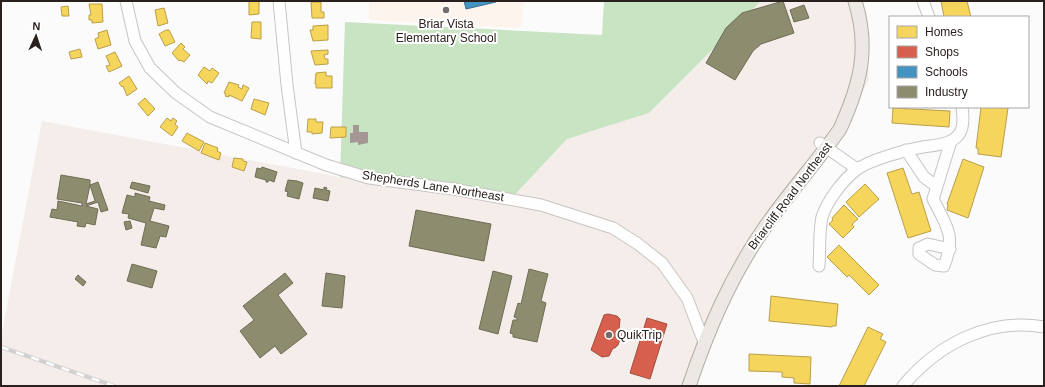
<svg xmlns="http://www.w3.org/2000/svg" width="1045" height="387" viewBox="0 0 1045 387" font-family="Arial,sans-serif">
<rect width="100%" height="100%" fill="#fbfbfb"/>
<path fill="#f5ede9" d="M761,1H859L866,23L869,80L846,126L729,280L692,386H1V338L42,121L340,177L433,193L508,202L567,139L649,113Z"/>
<path fill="#fdf4ed" d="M369,1H524L521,28L369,20Z"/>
<path fill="#c8e4c3" d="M604,1H761L649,113L567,139L508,202L433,193L340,177L345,22L602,35Z"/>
<g fill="#f6d55c" stroke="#b99f49">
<path d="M249,1H259V14L249,15Z"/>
<path d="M941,1H967L971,17H944Z"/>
<path d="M311,2H321V12H324V18H312Z"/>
<path d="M89,4H102L103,22L92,23V20H89V15H91Z"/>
<path d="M68,6L69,16H62L61,7Z"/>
<path d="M164,8L168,23L158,26L155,10Z"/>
<path d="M252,22H261V39L251,38Z"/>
<path d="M328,25V40L313,41L310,30H313V26Z"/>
<path d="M107,30L111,45L98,49L95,39L99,37L98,33Z"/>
<path d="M166,30H169L175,42L165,46L159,34Z"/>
<path d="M181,43L185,47L183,49L190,55L184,62L180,60L179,61L172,53Z"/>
<path d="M80,49L82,57L71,59L69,52Z"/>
<path d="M328,50V54L324,55L325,59H328V64L315,65L311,51Z"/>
<path d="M115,52L122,66L109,72L106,66L110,65L106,56Z"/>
<path d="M204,67L210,71L212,68L219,73L212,83L208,81L207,84L198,75Z"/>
<path d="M326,72V76H332V88H316V84H315L316,73Z"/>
<path d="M129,76L137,89L127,96L123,86L122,87L119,83Z"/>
<path d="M229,82L239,85L238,87L242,89L243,85L249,88L242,101L229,95V97L225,96L226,94L224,93Z"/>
<path d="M145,98L155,109L148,116L138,104Z"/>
<path d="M254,99L269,103L265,115L251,109Z"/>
<path d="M981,107L1008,108L1001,157L978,154V148H976Z"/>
<path d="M893,108L950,111L949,127L892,123Z"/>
<path d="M167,118L171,121L173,118L177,121L175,124L178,127L172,136L160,127Z"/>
<path d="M308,119H316V122H323L322,133L312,134V132H307Z"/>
<path d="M331,127H346V137L330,138Z"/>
<path d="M187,133L204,142L199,151L182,141Z"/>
<path d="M205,143L218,148L217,151L221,153L219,160L201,153Z"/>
<path d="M234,158L243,159V161L247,162L244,171L232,167Z"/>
<path d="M963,159L984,167L968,218L947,210L948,205L947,204Z"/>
<path d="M903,168L912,194L919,192L931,231L908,238L887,173Z"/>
<path d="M865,184L879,199L859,217L846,202Z"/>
<path d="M844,205L858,219L852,224L854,227L843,238L829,224L833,220L832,218Z"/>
<path d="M839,245L879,285L869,295L849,275L847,277L827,257Z"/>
<path d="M771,296L838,304L836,326H832V327L769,321Z"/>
<path d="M868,327L883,334L880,339L886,342L864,386H839Z"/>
<path d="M749,354L811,357L810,384L794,383V378L782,377V372L749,371Z"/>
</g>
<g fill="#d6604d" stroke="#a24d3f">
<path d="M608,314L617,316L620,319L619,330L621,331V336L618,345L615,348H613L609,356L602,357L591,350L604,315Z"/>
<path d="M647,318L667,324L650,379L630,373Z"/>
</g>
<path fill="#4393c3" stroke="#3c7091" d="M464,1H496V2L466,9Z"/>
<g fill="#8c8c6e" stroke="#6f6c56" fill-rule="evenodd">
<path d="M783,1L794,33L761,44L753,51L735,80L706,63L726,28L742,13Z"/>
<path d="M804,5L809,18L794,22L790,10Z"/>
<path d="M262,167L277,172L274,182L269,180L268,182H266V180L255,177L257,168L261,169Z"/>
<path d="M61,175L90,180V185L98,182L108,210L101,212L98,202L86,206L98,209L95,225L86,223L85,227L77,226L78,222L50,217L52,209L57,210L58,201L82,206V203L57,199ZM90,185L95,201L86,204Z"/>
<path d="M288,180L297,181L303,183L299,199L287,196L288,192L285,191Z"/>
<path d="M132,182L150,186L148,193L130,188Z"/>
<path d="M324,187L327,188L326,190L330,191L328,201L313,198L315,188L324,190Z"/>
<path d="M135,193L150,197L149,201L165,205L164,210L154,208L150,221L169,226L166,237L160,236L156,248L141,245L146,223L128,218L129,214L122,213L127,195L135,197Z"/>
<path d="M416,210L491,224L484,261L409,246Z"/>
<path d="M130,221L132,228L126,230L124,222Z"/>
<path d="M132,264L157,271L152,288L127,281Z"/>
<path d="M529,269L548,274L541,301L546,303L537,342L513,337V334L510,333L513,320H517V318L514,317L518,303L521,304Z"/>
<path d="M493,271L512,276L498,334L479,329Z"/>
<path d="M285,273L293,283L278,295L307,334L281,354L275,346L260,358L240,331L254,320L243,306Z"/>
<path d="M326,273L345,276L342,308L322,306Z"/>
<path d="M78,275L86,282L83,286L75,279Z"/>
</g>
<path fill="#a59894" d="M353,125H359V132H368V143L358,145V142L350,143V133H353Z"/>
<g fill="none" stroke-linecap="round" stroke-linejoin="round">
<g stroke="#c8c4c2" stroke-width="13">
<g id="minor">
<path d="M126,1L135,41L150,68L176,93L210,117L326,165L369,178L453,189L541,205L613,228L638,244L662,263L687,298L704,342"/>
<path d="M279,1L287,85L296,153"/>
<path d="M923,1L929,17"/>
<path d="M820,143L857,169"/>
<path d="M906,150L924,177L936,186"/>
<path d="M950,249L928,244L919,248V254L935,265L944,266C956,235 947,227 933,199L951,141"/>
<path d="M819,266C820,251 819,230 822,217C827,201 843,180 856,170C869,160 906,150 923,147C934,145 952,145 959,134C964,128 963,114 962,107"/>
<path d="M903,386C937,345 989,317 1044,327"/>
</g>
</g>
<g stroke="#b2aca3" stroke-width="15">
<path id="major" d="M689,386C708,330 729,280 763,230C787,195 816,163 840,129C860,85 870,49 855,1"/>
</g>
<use href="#minor" stroke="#fefefe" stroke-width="11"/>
<use href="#major" stroke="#ece8e3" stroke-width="13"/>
<g stroke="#d1d1d1" stroke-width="4">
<path id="rail" d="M1,347L114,386"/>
</g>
<use href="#rail" stroke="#fff" stroke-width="2.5" stroke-dasharray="8" stroke-linecap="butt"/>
</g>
<g fill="#736d6b" stroke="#fff" stroke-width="1.5">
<circle cx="446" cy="10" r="4"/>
<circle cx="609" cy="335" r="4"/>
</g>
<g text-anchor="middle" stroke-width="4" stroke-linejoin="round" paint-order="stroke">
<g font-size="12" fill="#2a201d" stroke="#fff">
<text x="446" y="28">Briar Vista<tspan x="446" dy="14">Elementary School</tspan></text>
<text x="617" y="339" text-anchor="start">QuikTrip</text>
</g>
<g font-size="12" fill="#2a201d" stroke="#fff">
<text transform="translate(433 186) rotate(9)" y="4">Shepherds Lane Northeast</text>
<text transform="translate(790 196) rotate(-53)" y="4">Briarcliff Road Northeast</text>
</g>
</g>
<rect width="1045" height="387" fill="none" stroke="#2a201d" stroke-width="4"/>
<rect x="889" y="16" width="140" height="92" fill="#ffffff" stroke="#aaa6a5"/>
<rect x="897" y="26" width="20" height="12" fill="#f6d55c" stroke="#aaa6a5"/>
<text x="925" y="36" font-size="12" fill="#2a201d">Homes</text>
<rect x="897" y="46" width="20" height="12" fill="#d6604d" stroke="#aaa6a5"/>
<text x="925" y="56" font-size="12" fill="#2a201d">Shops</text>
<rect x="897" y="66" width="20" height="12" fill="#4393c3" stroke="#aaa6a5"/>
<text x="925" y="76" font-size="12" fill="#2a201d">Schools</text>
<rect x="897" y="86" width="20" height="12" fill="#8c8c6e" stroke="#aaa6a5"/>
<text x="925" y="96" font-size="12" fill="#2a201d">Industry</text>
<g transform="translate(36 36) rotate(3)" stroke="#ffffff" stroke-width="3" paint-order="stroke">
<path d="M0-3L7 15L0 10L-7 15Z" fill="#2a201d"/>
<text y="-6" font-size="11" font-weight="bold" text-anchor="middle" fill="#2a201d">N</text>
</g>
</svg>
